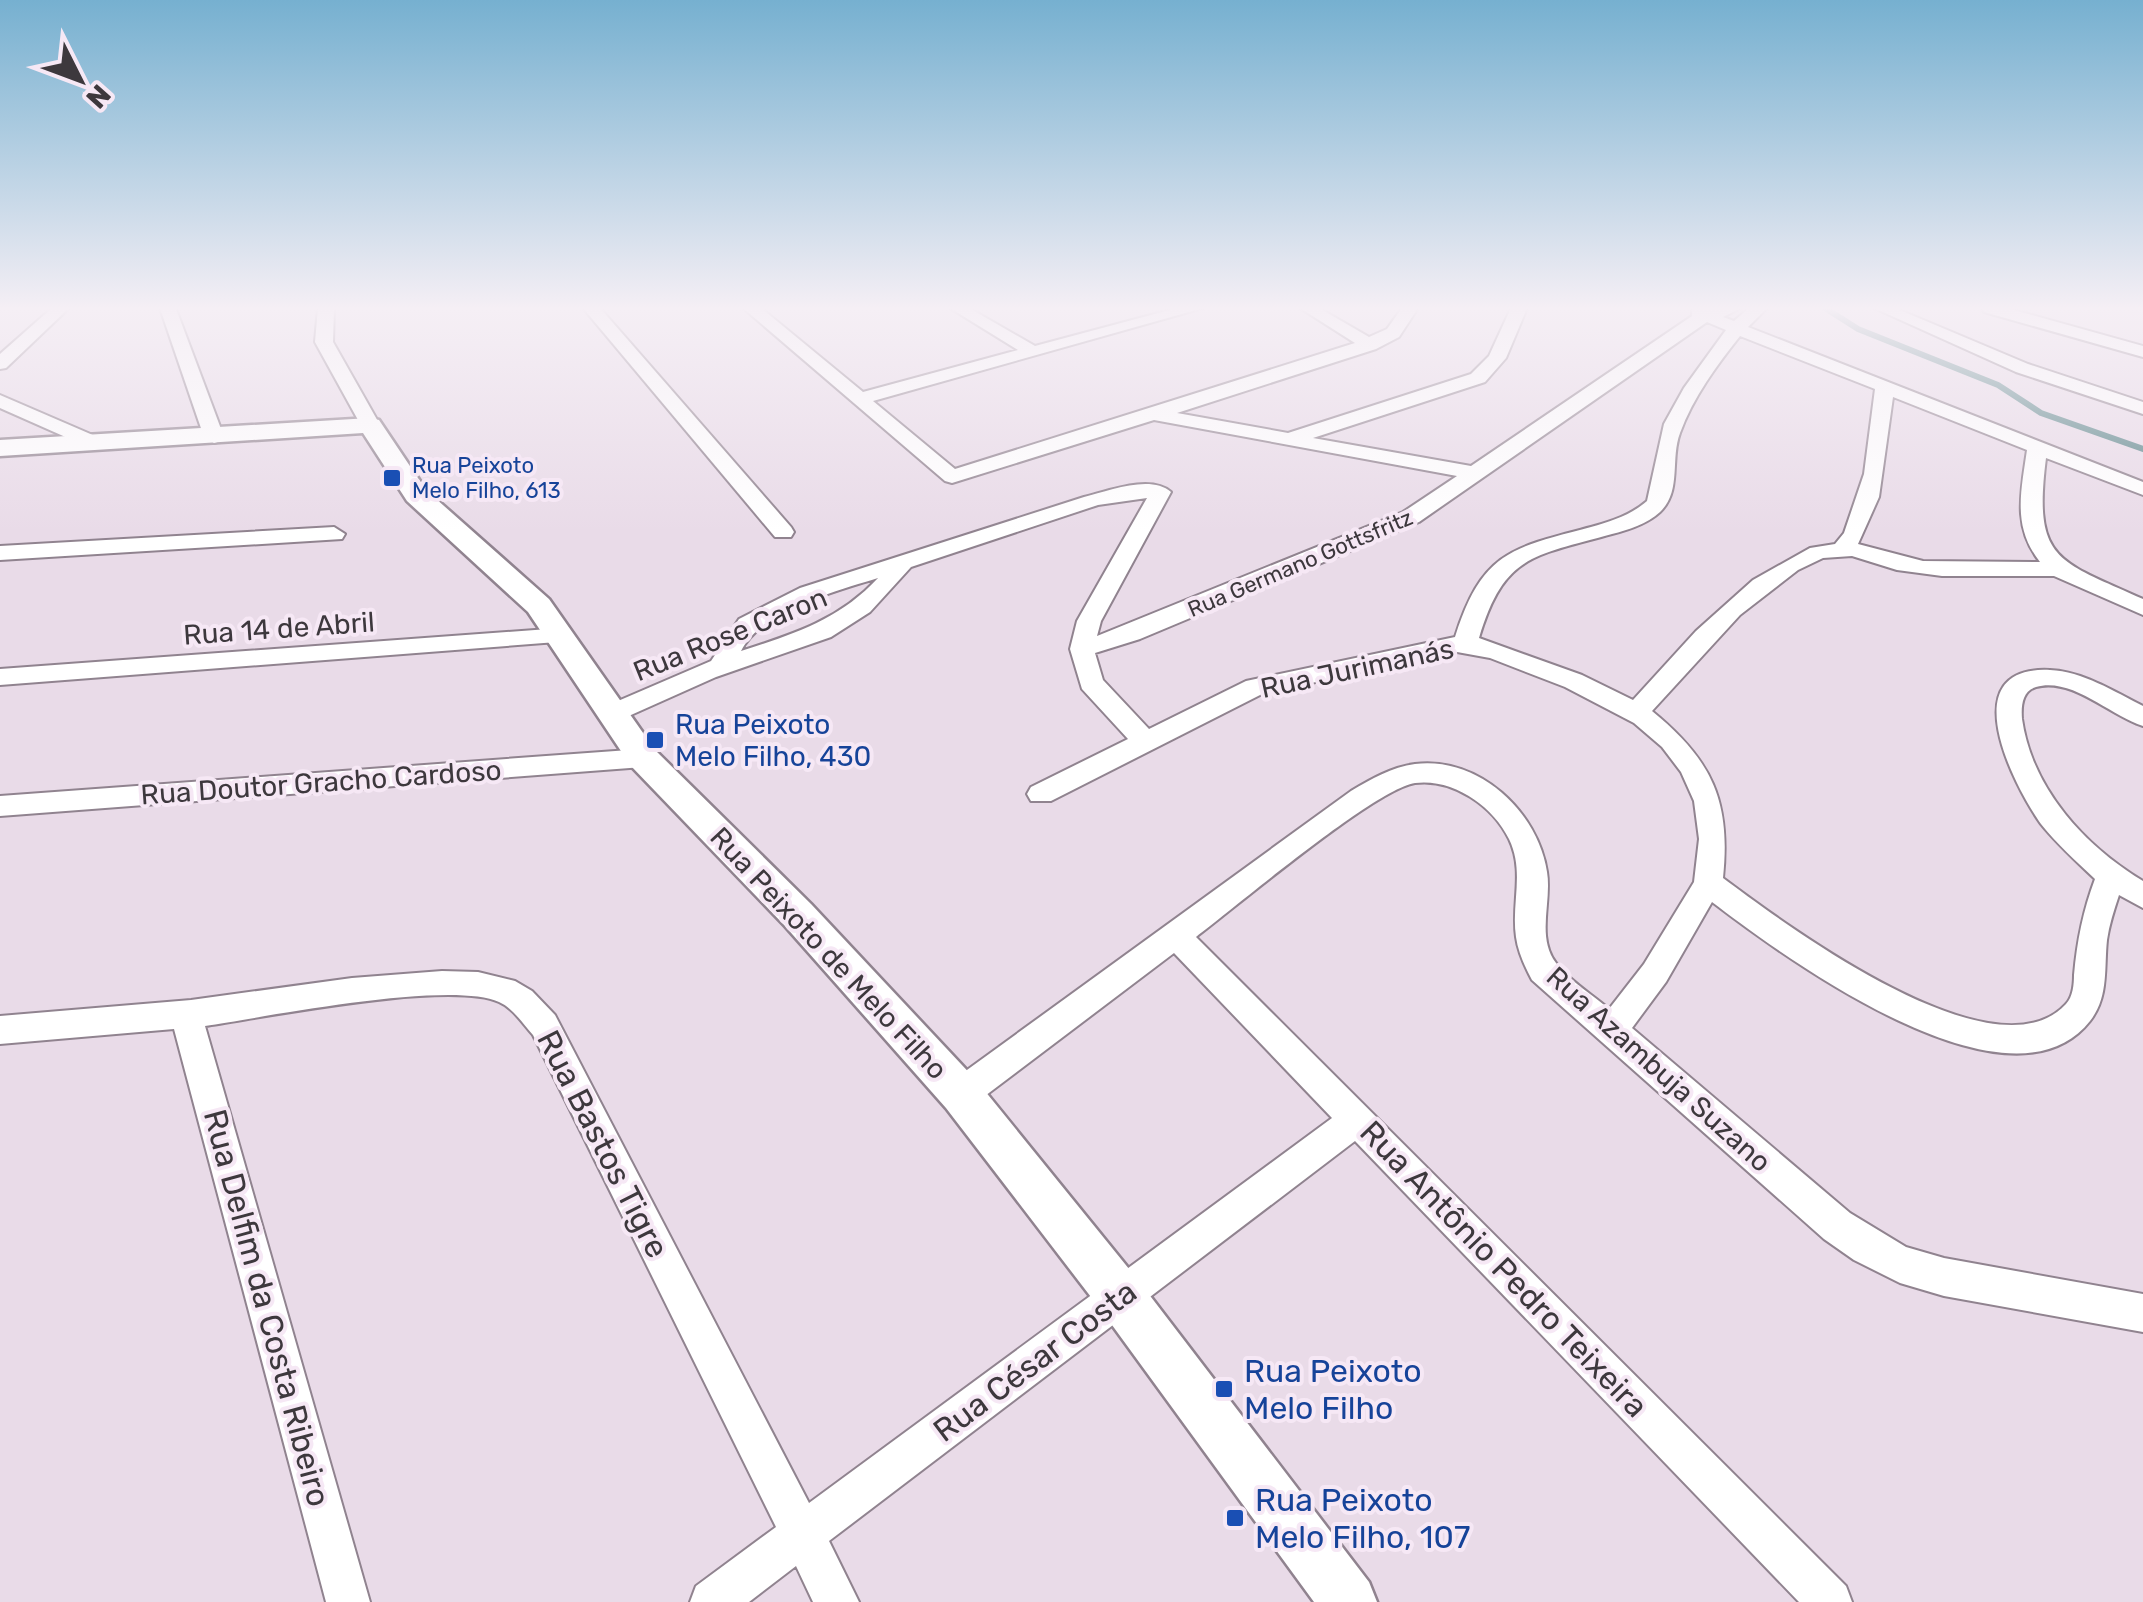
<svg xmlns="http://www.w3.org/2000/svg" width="2143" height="1602" viewBox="0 0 2143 1602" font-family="Rubik,sans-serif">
<rect width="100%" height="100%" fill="#e9dbe8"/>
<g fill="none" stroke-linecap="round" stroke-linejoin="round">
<path stroke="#5d878b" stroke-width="6" d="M1825,308L1858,329L1998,385L2041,413L2143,449"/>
<g stroke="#90838f" stroke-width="4">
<g id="minor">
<path d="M52,308H69L6,368L0,369V354Z"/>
<path d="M160,308L176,309L224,437L221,441L214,443L204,437Z"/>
<path d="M318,308H334L333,342L380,425L377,429H363L315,342Z"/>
<path d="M583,308H600L791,527L794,532L791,537H775Z"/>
<path d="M743,308H761L863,392L1018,350L950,308H969L1035,346L1177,308H1203L873,401L955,469L1355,343L1300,308H1319L1369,337L1387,329L1402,308H1418L1399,337L1376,349L1177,413L1288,433L1471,374L1489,356L1511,308H1527L1506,358L1485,382L1313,438L1471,466L1692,316V309L1741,308L1723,317L1734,321L1749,308H1767L1748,327L2143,482V495L2046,458C2033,561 2057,560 2143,599V615L2054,576H1942L1897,570L1852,556L1823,558L1798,570L1740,615L1652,711C1712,760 1731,801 1723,878C1786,925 1995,1081 2066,1004C2073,997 2074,984 2074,975C2077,941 2083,911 2095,879C2077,862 2057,844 2041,824C2012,783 1953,665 2050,670C2082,671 2115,692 2143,706V726C2110,716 2073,677 2036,687C2022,691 2021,706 2022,719C2032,789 2085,846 2143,881V908L2119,895C2114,910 2109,925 2107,940C2104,968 2109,997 2090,1021C2010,1123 1784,957 1712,902L1666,982L1632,1028L1850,1213L1906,1247L1944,1258L2143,1294V1332L1944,1296L1900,1283L1854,1260L1824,1239L1532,980C1525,967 1518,952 1516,937C1511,903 1525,872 1509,839C1493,806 1453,778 1415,783C1375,789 1237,906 1196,937L1846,1586L1852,1602H1799L1355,1141L829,1541L859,1602H813L796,1566L749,1602H690L696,1586L776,1527L533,1035C523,1024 513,1008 499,1002C449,980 266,1017 205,1026L370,1602H326L174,1029L0,1044V1016L191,1000L352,978L442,971L478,972L515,981L532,991L555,1015L809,1503L1332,1118L1174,953L973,1105L961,1109L949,1105L944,1094L949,1083L1351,791C1371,779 1392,767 1415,764C1479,756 1538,812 1547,872C1552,901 1536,937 1556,963C1568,980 1593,995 1609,1009L1644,964L1694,882L1699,839L1694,801L1681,772L1662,747L1634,723L1565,687L1490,658L1457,652L1264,693L1051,801H1031L1027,794L1031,787L1128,739L1082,689L1070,649L1077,621L1147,498L1098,505L911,567L870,612L831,637L716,677L622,719H604L600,713L604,707L711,661L739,619L800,588L1084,497C1108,491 1151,474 1171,492L1101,621L1097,636L1403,512L1457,476L1154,420L952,483L945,481ZM1707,322L1726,330L1684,388L1664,424L1647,501C1631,515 1612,521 1591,527C1511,548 1482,552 1455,637L1246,681L1149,729L1103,680L1095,653L1140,639L1419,522ZM1740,336L1875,389L1864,474L1844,533L1835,544L1810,548L1753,580L1696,631L1633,700L1582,675L1479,638C1504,554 1534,556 1612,534C1628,530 1647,524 1660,512C1682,491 1670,459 1680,433C1693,397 1717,365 1740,336ZM1893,397L2027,450C2021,492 2012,527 2040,562L1923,561L1858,544L1879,497ZM878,578C839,620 794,634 741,651C761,610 837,591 878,578Z"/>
<path d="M1874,308H1895L2028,364L2143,402V414L2016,372Z"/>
<path d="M1982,308H2007L2143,346V357L1984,312Z"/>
<path d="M0,395L102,439L105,443L95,449L88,447L0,408Z"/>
<path d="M334,527L345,534L342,539L0,560V546Z"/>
<path d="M562,628L570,631L574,636L570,641L0,685V669Z"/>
<path d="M643,749L652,751L656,758L652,765L643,767L0,816V796Z"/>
</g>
</g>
<g stroke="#90838f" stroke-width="5">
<path id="tertiary" d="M370,418L379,420L426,490L549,599L655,750L811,904L976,1080L1138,1280L1369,1582L1377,1602H1314L1104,1314L946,1108L785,926L631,766L528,612L407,501L363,433L0,456V440Z"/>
</g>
<use href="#minor" fill="#fff" fill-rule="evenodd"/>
<use href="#tertiary" fill="#fff" fill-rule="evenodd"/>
</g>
<linearGradient id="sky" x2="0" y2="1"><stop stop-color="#76b0d0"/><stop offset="0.58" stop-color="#f5eff5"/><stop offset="1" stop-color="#f5eff5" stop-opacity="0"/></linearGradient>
<rect width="2143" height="532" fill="url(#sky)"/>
<g fill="#1a4fb4" stroke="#f6e8f5" stroke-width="4">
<rect x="382" y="468" width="20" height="20" rx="5"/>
<rect x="645" y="730" width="20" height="20" rx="5"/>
<rect x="1214" y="1379" width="20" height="20" rx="5"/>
<rect x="1225" y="1508" width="20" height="20" rx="5"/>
</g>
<g text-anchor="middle" stroke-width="8" stroke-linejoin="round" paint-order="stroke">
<g font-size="22" fill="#164399" stroke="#f6e8f5" text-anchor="start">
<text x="412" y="473">Rua Peixoto<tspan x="412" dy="25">Melo Filho, 613</tspan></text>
</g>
<g font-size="22" fill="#3d383d" stroke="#f6e8f5">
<text transform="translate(1300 563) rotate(-23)" y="8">Rua Germano Gottsfritz</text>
</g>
<g font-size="28" fill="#3d383d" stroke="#f6e8f5">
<text transform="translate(279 628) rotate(-4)" y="10">Rua 14 de Abril</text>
<text transform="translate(730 634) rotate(-22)" y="10">Rua Rose Caron</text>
<text transform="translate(1357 668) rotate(-12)" y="10">Rua Jurimanás</text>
<text transform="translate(321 782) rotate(-4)" y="10">Rua Doutor Gracho Cardoso</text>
<text transform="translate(829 953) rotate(47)" y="10">Rua Peixoto de Melo Filho</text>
<text transform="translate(1659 1069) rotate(42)" y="10">Rua Azambuja Suzano</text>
</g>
<g font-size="28" fill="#164399" stroke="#f6e8f5" text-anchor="start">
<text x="675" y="734">Rua Peixoto<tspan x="675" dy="32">Melo Filho, 430</tspan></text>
</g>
<g font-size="32" fill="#3d383d" stroke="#f6e8f5">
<text transform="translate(603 1144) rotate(63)" y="11">Rua Bastos Tigre</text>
<text transform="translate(1504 1269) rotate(46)" y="11">Rua Antônio Pedro Teixeira</text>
<text transform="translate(267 1308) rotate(75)" y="11">Rua Delfim da Costa Ribeiro</text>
<text transform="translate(1035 1361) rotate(-37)" y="11">Rua César Costa</text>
</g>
<g font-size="32" fill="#164399" stroke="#f6e8f5" text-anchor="start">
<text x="1244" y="1382">Rua Peixoto<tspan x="1244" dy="37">Melo Filho</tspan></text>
<text x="1255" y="1511">Rua Peixoto<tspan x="1255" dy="37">Melo Filho, 107</tspan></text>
</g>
</g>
<g transform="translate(80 80) rotate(132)" stroke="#f6e8f5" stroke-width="8" paint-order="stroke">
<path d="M0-8L18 38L0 25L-18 38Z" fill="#3d383d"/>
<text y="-15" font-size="28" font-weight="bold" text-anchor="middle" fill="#3d383d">N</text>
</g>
</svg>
